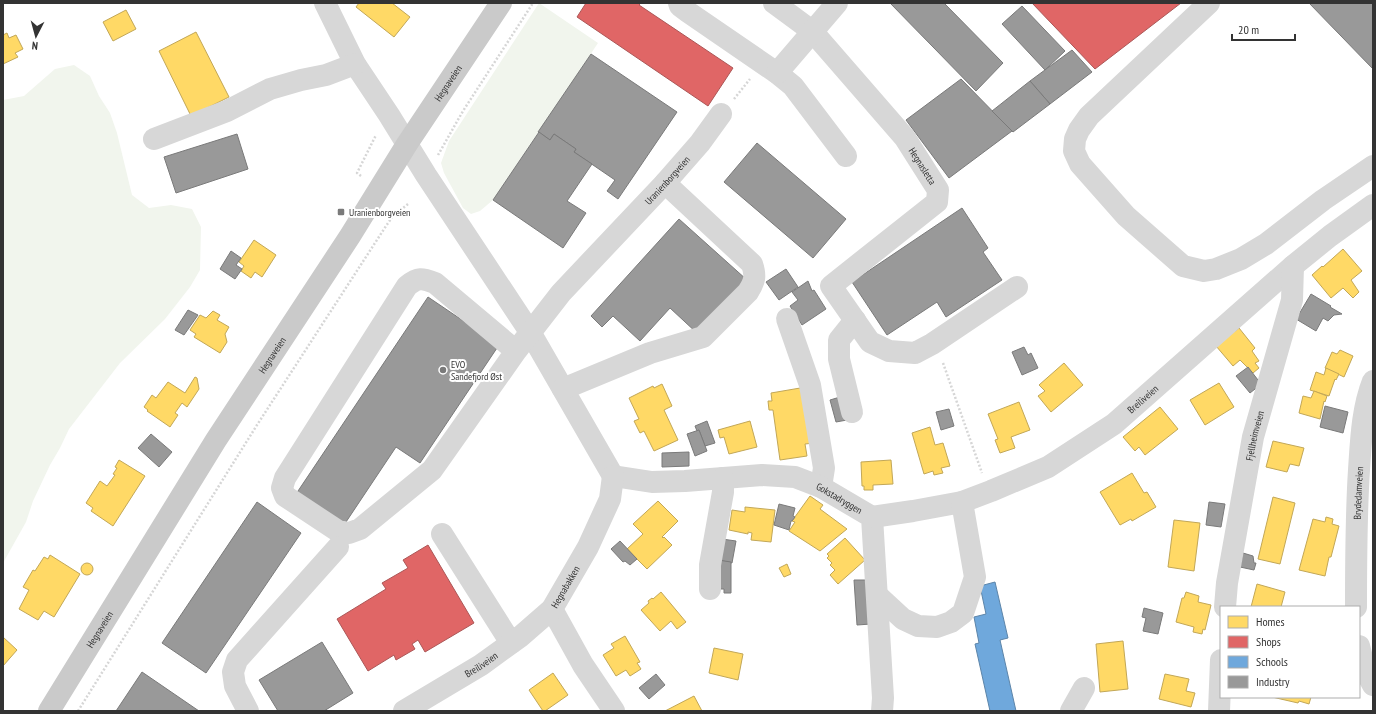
<svg xmlns="http://www.w3.org/2000/svg" width="1376" height="714" viewBox="0 0 1376 714" font-family="'PT Sans Narrow',sans-serif">
<rect width="100%" height="100%" fill="#fff"/>
<g fill="#f1f5ed">
<path d="M539,3L598,43L493,200L480,211L471,214L463,208L444,173L441,163L449,141Z"/>
<path d="M74,65L90,76L99,96L110,113L117,133L132,195L149,208L171,205L192,209L201,227L200,270L190,287L165,319L120,363L69,429L60,448L50,465L33,501L26,522L3,563V100L24,96L55,69Z"/>
</g>
<g fill="#ffd966" stroke="#c2a757">
<path d="M359,3H392L410,17L394,37L356,7Z"/>
<path d="M126,10L136,29L113,41L103,22Z"/>
<path d="M196,32L229,97L191,116L159,51Z"/>
<path d="M7,33L9,38L16,35L23,49L15,53L18,57L3,64V35Z"/>
<path d="M254,240L276,255L262,277L255,272L251,278L241,271L244,266L239,262Z"/>
<path d="M1343,249L1362,271L1351,280L1359,292L1353,298L1343,288L1331,298L1312,275L1322,266L1323,267Z"/>
<path d="M213,311L220,315L217,320L229,327L225,334L227,342L220,353L194,337L196,334L190,330L200,315L206,318Z"/>
<path d="M1239,328L1255,348L1252,351L1259,361L1255,363L1259,368L1253,373L1240,360L1233,366L1216,346Z"/>
<path d="M1340,350L1353,356L1344,377L1325,368L1332,352L1337,354Z"/>
<path d="M1064,363L1083,385L1051,412L1038,396L1045,391L1039,385Z"/>
<path d="M1326,368L1339,374L1336,380L1335,379L1329,396L1310,390L1316,372L1324,375Z"/>
<path d="M195,377L197,378L199,389L187,407L182,403L175,413L178,415L170,427L147,411L148,410L144,407L152,395L156,398L168,382L185,393Z"/>
<path d="M1219,383L1234,407L1205,425L1190,400Z"/>
<path d="M662,384L672,406L664,410L678,440L654,451L644,431L640,433L634,421L639,419L629,398L653,386L654,388Z"/>
<path d="M806,387L814,443L805,444L807,456L780,460L773,410H769L768,401H772L771,393Z"/>
<path d="M1314,391L1327,396L1325,402L1324,401L1320,419L1299,413L1303,396L1311,398Z"/>
<path d="M1019,402L1030,430L1011,437L1015,448L1000,453L995,440L998,439L988,414Z"/>
<path d="M1160,407L1178,429L1145,455L1139,447L1135,451L1123,437Z"/>
<path d="M750,421L757,447L729,454L724,437L720,438L718,430Z"/>
<path d="M930,427L935,445L943,443L950,466L941,468L943,473L934,475L933,471L924,474L912,433Z"/>
<path d="M1273,441L1304,448L1299,466L1290,464L1287,472L1266,467Z"/>
<path d="M119,460L145,476L113,526L91,511L93,508L86,503L100,481L107,486L115,475L113,474L117,468L115,467Z"/>
<path d="M891,460L893,484L873,485V490H864V486H862L861,462Z"/>
<path d="M1132,473L1144,493L1147,492L1156,507L1132,521L1131,519L1120,525L1100,492Z"/>
<path d="M810,496L823,505L820,509L847,529L820,551L789,531L795,522L792,521Z"/>
<path d="M1273,497L1295,503L1280,564L1258,559Z"/>
<path d="M658,501L678,521L662,537L663,538L664,537L672,545L647,569L627,549L643,534L633,524Z"/>
<path d="M745,507L775,510L771,542L751,540L752,533L748,532V534L729,530L732,510L745,512Z"/>
<path d="M1326,517L1333,519L1332,524L1339,526L1331,557H1329L1325,576L1299,570L1313,519L1325,522Z"/>
<path d="M1174,520L1200,523L1194,571L1168,567Z"/>
<path d="M845,538L865,560L838,584L830,575L835,570L830,565L832,563L827,558L829,556L827,554Z"/>
<path d="M50,555L80,574L54,617L44,611L38,620L19,609L29,590L23,587L33,570L35,571L44,557L48,559Z"/>
<circle cx="87" cy="569" r="6"/>
<path d="M787,564L791,574L784,577L779,568Z"/>
<path d="M1257,584L1285,592L1281,607H1251Z"/>
<path d="M661,592L686,622L677,629L671,621L660,631L641,610L649,603L648,601L652,598L653,599Z"/>
<path d="M1186,592L1199,596L1198,602L1211,605L1205,630L1203,629L1202,634L1193,632L1194,627L1176,622L1182,598H1184Z"/>
<path d="M625,636L640,662L637,663L641,669L630,676L626,670L616,676L603,655L614,648L611,644Z"/>
<path d="M3,637L17,650L3,666Z"/>
<path d="M1123,641L1128,689L1100,692L1096,644Z"/>
<path d="M714,648L743,654L738,680L709,673Z"/>
<path d="M553,673L568,695L545,711H543L529,690Z"/>
<path d="M1165,674L1189,679L1186,691L1195,693L1191,707L1159,699Z"/>
<path d="M694,696L702,711H665Z"/>
<path d="M1272,697H1311L1309,704L1299,701L1298,703Z"/>
</g>
<g fill="#e06666" stroke="#ac5757">
<path d="M586,3H641L639,5L733,68L708,106L577,17Z"/>
<path d="M1032,3H1181L1095,69Z"/>
<path d="M428,545L474,623L425,652L418,640L412,644L415,649L396,660L394,655L368,671L337,619L386,589L382,583L408,568L403,560Z"/>
</g>
<path fill="#6fa8dc" stroke="#5d85a9" d="M995,582L1008,638L1000,640L1016,711H990L975,644L979,643L974,617L986,614L980,586Z"/>
<g fill="#999" stroke="#7a7a7a">
<path d="M890,3H944L1003,63L976,91Z"/>
<path d="M1309,3H1373V69Z"/>
<path d="M1022,6L1065,51L1045,70L1002,24Z"/>
<path d="M1072,50L1092,72L1050,104L1030,81Z"/>
<path d="M591,54L677,112L618,199L607,191L615,180L574,152L576,149L554,134L550,140L538,132Z"/>
<path d="M961,79L1012,131L949,178L906,120Z"/>
<path d="M1030,81L1050,104L1013,132L992,111Z"/>
<path d="M539,132L550,140L554,134L576,149L574,152L592,164L567,201L586,213L563,248L493,200Z"/>
<path d="M237,134L248,169L176,193L164,157Z"/>
<path d="M757,143L846,219L813,258L724,182Z"/>
<path d="M962,208L988,248L983,252L1002,280L946,317L937,302L887,335L852,282Z"/>
<path d="M679,219L747,280L698,334L670,308L640,341L613,316L602,327L591,316Z"/>
<path d="M231,251L241,258L236,265L242,269L235,279L220,269Z"/>
<path d="M786,269L798,287L779,300L766,282Z"/>
<path d="M808,281L812,291L814,290L826,309L802,325L790,306L798,300L792,292Z"/>
<path d="M1311,294L1331,306L1330,307L1342,314L1334,315L1328,321L1323,318L1316,331L1296,319Z"/>
<path d="M428,297L499,345L420,463L396,447L344,525L296,494Z"/>
<path d="M188,310L198,315L184,335L175,330Z"/>
<path d="M1024,347L1028,355L1031,353L1038,368L1022,375L1012,352Z"/>
<path d="M1248,367L1258,380L1265,381L1250,393L1236,376Z"/>
<path d="M840,397L847,420L836,422L830,400Z"/>
<path d="M1325,406L1348,412L1343,433L1320,427Z"/>
<path d="M949,409L954,426L941,430L936,412Z"/>
<path d="M707,421L715,443L705,446L699,430L697,431L695,426Z"/>
<path d="M699,430L707,451L695,456L687,434Z"/>
<path d="M151,434L172,452L159,467L138,448Z"/>
<path d="M689,452V466L662,467V453Z"/>
<path d="M257,502L301,533L206,673L162,643Z"/>
<path d="M1209,502L1225,504L1221,527L1206,525Z"/>
<path d="M779,504L795,508L793,516L795,517L792,521H791L789,530L774,525Z"/>
<path d="M722,539L736,541L732,563L718,560Z"/>
<path d="M620,541L637,559L630,565L625,561L623,562L611,549Z"/>
<path d="M1243,553L1253,556L1254,563H1256L1254,570L1240,567Z"/>
<path d="M718,560L731,562V593H724V589H720Z"/>
<path d="M854,580H868L871,624L857,625Z"/>
<path d="M1144,608L1163,613L1158,634L1143,631L1146,618L1142,617Z"/>
<path d="M322,642L353,693L324,711H278L259,680Z"/>
<path d="M142,672L199,711H116Z"/>
<path d="M656,674L665,685L649,699L639,688Z"/>
</g>
<g fill="none" stroke-linecap="round" stroke-linejoin="round">
<g stroke="#d6d6d6" stroke-width="2.5" stroke-dasharray="2 2" stroke-linecap="butt">
<path d="M734,99L750,79"/>
<path d="M438,155L463,111L533,3"/>
<path d="M361,176L357,173L376,135"/>
<path d="M943,363L982,473"/>
<path d="M78,711L257,425L386,226L393,216L408,204"/>
</g>
<g stroke="#d7d7d7" stroke-width="22">
<path d="M325,3L355,64L389,115L426,175L530,332L613,476"/>
<path d="M679,3L680,6L688,12L777,73L793,86L846,156"/>
<path id="s1" d="M774,3L812,31L905,138L938,190L937,202L831,286L870,342L889,351L915,353L932,344L1017,287"/>
<path d="M1209,3L1089,116L1079,130L1075,139L1074,151L1080,164L1126,216L1183,266L1204,271L1216,269L1241,259L1266,244L1323,200L1373,166"/>
<path d="M777,73L837,3"/>
<path d="M154,139L227,111L270,89L301,80L326,75L355,64"/>
<path d="M787,319L810,385L824,468L821,487"/>
<path id="s2" d="M516,351L435,283C422,278 418,277 407,286L285,478L282,488L285,496L338,531L349,533L360,529L432,470L516,351L561,293L665,183L700,143L721,114"/>
<path d="M563,389L650,353L703,337L748,292C755,281 756,276 752,264L665,183"/>
<path d="M852,412L839,359V340L855,320"/>
<path id="s3" d="M613,476L652,482L685,481L762,475L795,477L821,487L872,517L883,698L882,711"/>
<path id="s4" d="M872,517L913,511L962,502L991,491L1048,467L1114,424L1293,266L1330,236L1373,205"/>
<path d="M442,534L511,643"/>
<path d="M710,589V565L723,492V478"/>
<path d="M877,595L903,619L918,626L937,627L951,622L963,613L975,577L962,502"/>
<path id="s5" d="M1225,607L1227,583L1253,437L1292,300L1293,266"/>
<path id="s6" d="M1356,607C1356,561 1356,516 1359,470C1361,440 1362,409 1373,381"/>
<path d="M552,609L583,665L614,711"/>
<path d="M1359,646L1365,670L1373,685"/>
<path d="M248,711L235,686L233,672L237,660L338,547"/>
<path id="s7" d="M404,711L481,665L521,636L552,609L588,547L610,499L613,476"/>
<path d="M1071,711L1084,688"/>
<path d="M1219,711L1221,660"/>
</g>
<path stroke="#cacaca" stroke-width="22" id="s8" d="M49,711L216,440L350,236L407,144L501,3"/>
</g>
<g fill="#7a7a7a" stroke="#fff" stroke-width="1.5">
<rect x="337" y="208" width="8" height="8" rx="2"/>
<circle cx="443" cy="370" r="4"/>
</g>
<g text-anchor="middle" stroke-width="4" stroke-linejoin="round" paint-order="stroke">
<g font-size="10" fill="#333" stroke="#fff">
<text dy="4" stroke="none"><textPath href="#s8" startOffset="744">Hegnaveien</textPath></text>
<text dy="4" stroke="none"><textPath href="#s1" startOffset="222">Hegnasletta</textPath></text>
<text dy="4" stroke="none"><textPath href="#s2" startOffset="936">Uranienborgveien</textPath></text>
<text dy="4" stroke="none"><textPath href="#s8" startOffset="420">Hegnaveien</textPath></text>
<text dy="4" stroke="none"><textPath href="#s4" startOffset="301">Breiliveien</textPath></text>
<text dy="4" stroke="none"><textPath href="#s5" startOffset="174">Fjellheimveien</textPath></text>
<text dy="4" stroke="none"><textPath href="#s6" startOffset="114">Brydedamveien</textPath></text>
<text dy="4" stroke="none"><textPath href="#s3" startOffset="232">Gokstadryggen</textPath></text>
<text dy="4" stroke="none"><textPath href="#s7" startOffset="206">Hegnabakken</textPath></text>
<text dy="4" stroke="none"><textPath href="#s8" startOffset="96">Hegnaveien</textPath></text>
<text dy="4" stroke="none"><textPath href="#s7" startOffset="90">Breiliveien</textPath></text>
</g>
<g font-size="10" fill="#333" stroke="#fff" text-anchor="start">
<text x="349" y="216">Uranienborgveien</text>
<text x="451" y="368">EVO<tspan x="451" dy="12">Sandefjord Øst</tspan></text>
</g>
</g>
<rect width="1376" height="714" fill="none" stroke="#333333" stroke-width="8"/>
<rect x="1220" y="606" width="140" height="92" fill="#ffffff" stroke="#adadad"/>
<rect x="1228" y="616" width="20" height="12" fill="#ffd966" stroke="#adadad"/>
<text x="1256" y="626" font-size="12" fill="#333333">Homes</text>
<rect x="1228" y="636" width="20" height="12" fill="#e06666" stroke="#adadad"/>
<text x="1256" y="646" font-size="12" fill="#333333">Shops</text>
<rect x="1228" y="656" width="20" height="12" fill="#6fa8dc" stroke="#adadad"/>
<text x="1256" y="666" font-size="12" fill="#333333">Schools</text>
<rect x="1228" y="676" width="20" height="12" fill="#999999" stroke="#adadad"/>
<text x="1256" y="686" font-size="12" fill="#333333">Industry</text>
<g transform="translate(36 36) rotate(186)" stroke="#ffffff" stroke-width="3" paint-order="stroke">
<path d="M0-3L7 15L0 10L-7 15Z" fill="#333333"/>
<text y="-6" font-size="11" font-weight="bold" text-anchor="middle" fill="#333333">N</text>
</g>
<path d="M1232 34v6h63v-6" fill="none" stroke="#333333" stroke-width="2"/>
<text x="1238" y="34" font-size="12" fill="#333333" stroke="#ffffff" stroke-width="3" paint-order="stroke">20 m</text>
</svg>
